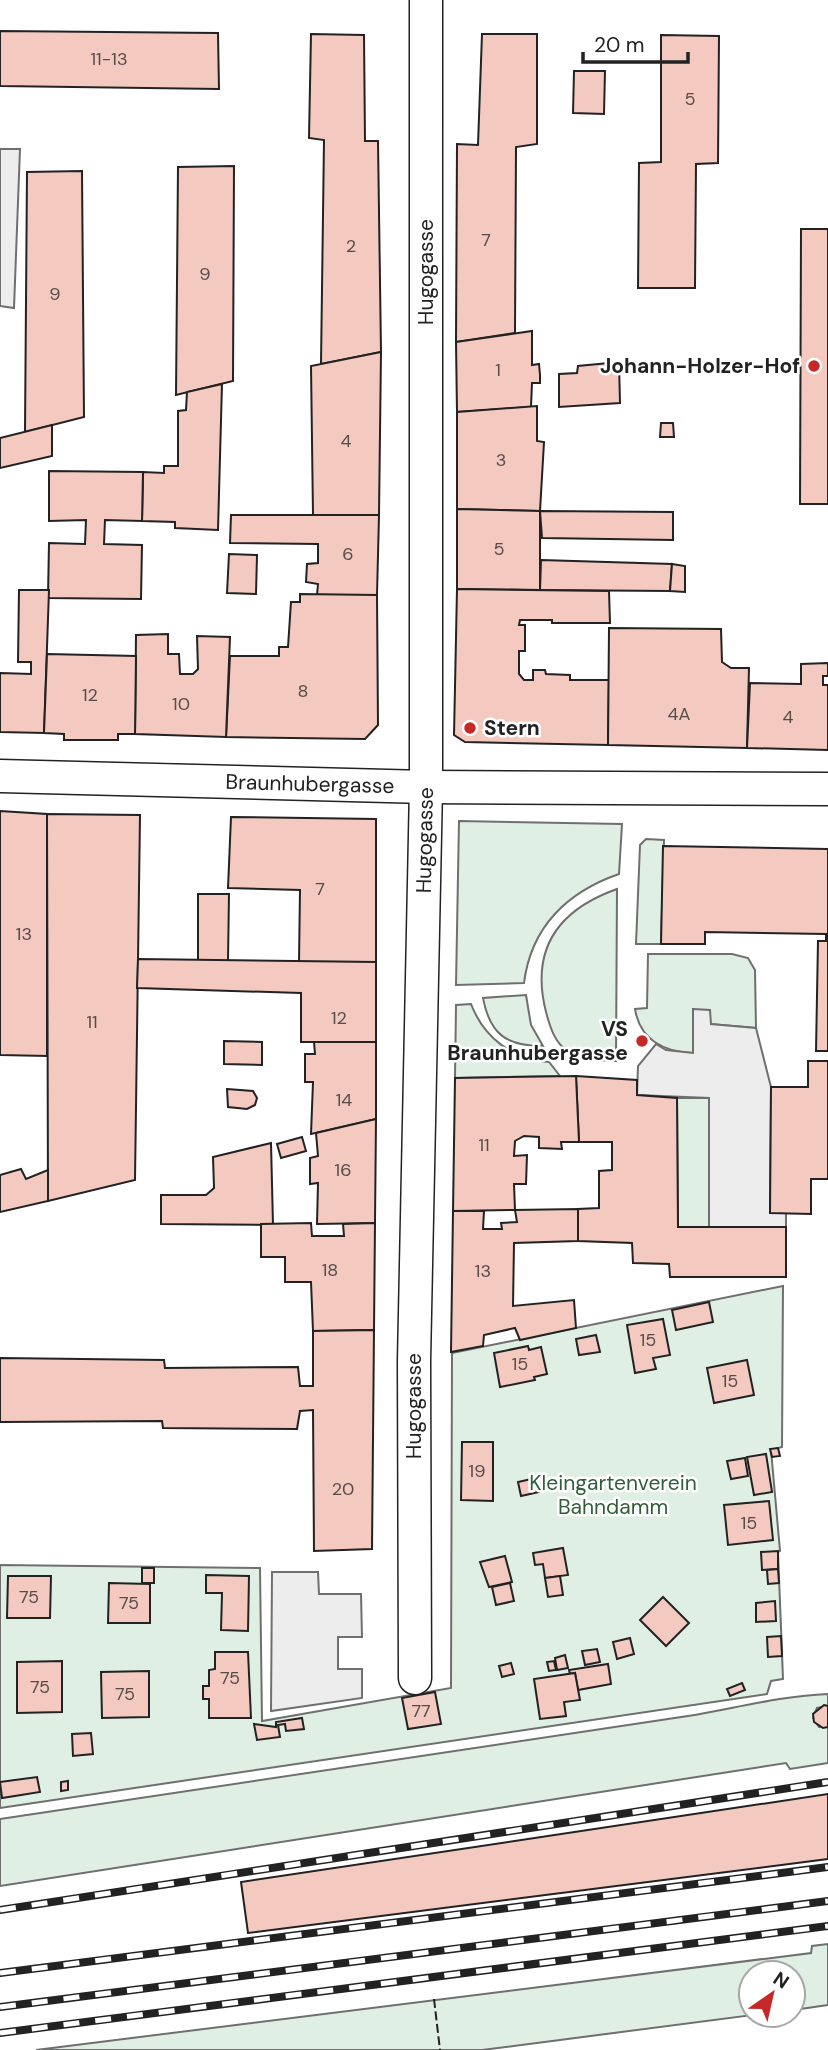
<svg xmlns="http://www.w3.org/2000/svg" width="828" height="2050" viewBox="0 0 828 2050" font-family="'DM Sans',sans-serif">
<rect width="100%" height="100%" fill="#fff"/>
<g fill="#e0efe3" stroke="#6f6f6f" stroke-width="2">
<path d="M459,821L622,824L619,874C567,892 531,927 524,983L456,985Z"/>
<path d="M646,839L664,840L661,944H636L640,845Z"/>
<path d="M617,889L616,1061C601,1060 583,1061 569,1052C555,1044 550,1027 546,1012C530,949 558,910 617,889Z"/>
<path d="M648,954H732L748,958L755,970L756,1028L710,1024L693,1053C664,1052 640,1040 635,1009L647,1008Z"/>
<path d="M526,995L531,1025L543,1046C507,1046 490,1035 483,998Z"/>
<path d="M471,1004C484,1038 512,1059 549,1062L560,1076L455,1078L456,1005Z"/>
<path d="M677,1098H709V1227H678Z"/>
<path d="M783,1286L782,1447L771,1450L780,1551L778,1552L783,1679L771,1681L767,1694L0,1808V1565L260,1568L262,1721L451,1688L452,1353Z"/>
<path d="M828,1694V1706L817,1708L813,1718L819,1727H828V1763L790,1769L786,1763L0,1886V1819L688,1716C736,1708 781,1696 828,1694Z"/>
<path d="M828,1944V2005L793,2010V1973H751L753,2015L482,2050H36L811,1953L812,1946Z"/>
</g>
<g fill="#ededed" stroke="#6f6f6f" stroke-width="2">
<path d="M0,149H20L14,308L0,306Z"/>
<path d="M693,1009L710,1010L711,1024L756,1028L771,1087L770,1213H786V1227H709V1098L637,1095L638,1066L656,1044L666,1050L693,1053Z"/>
<path d="M272,1572H318L319,1594H361L362,1637H338V1669H362V1698L271,1711Z"/>
</g>
<g fill="#f3c9c0" stroke="#222" stroke-width="2">
<path d="M0,31L218,33L219,89L0,86Z"/>
<path d="M311,34L364,35L365,141H378L381,352L321,364L324,140L309,138Z"/>
<path d="M482,34H537V144L516,147L515,333L456,342L457,144L478,145Z"/>
<path d="M661,35L719,36L718,163L696,164L695,288H638L639,163L661,162Z"/>
<path d="M574,71H605L604,114L573,113Z"/>
<path d="M234,166L233,381L176,395L178,167Z"/>
<path d="M82,171L84,417L25,432L27,172Z"/>
<path d="M801,229H828V504H800Z"/>
<path d="M532,331V365L539,364L540,375V383H532L531,407L457,412L456,342Z"/>
<path d="M381,352L379,515H313L311,366Z"/>
<path d="M619,362L620,403L559,407V374L577,373L578,366Z"/>
<path d="M222,384L218,530L175,528V522L142,521L143,472L164,473V466H178V411L186,410L187,392Z"/>
<path d="M537,406V441L544,442L540,511L457,509V412Z"/>
<path d="M661,423H673L674,437H660Z"/>
<path d="M52,425V456L0,468V438Z"/>
<path d="M49,471L143,472L142,521L105,520L104,544L142,545L141,599L48,598L49,543L85,544L86,520L49,521Z"/>
<path d="M457,509L540,511V590L457,589Z"/>
<path d="M540,511L673,512V540L542,538Z"/>
<path d="M231,515H379L377,595H317L318,584L306,582L307,564L318,563V544L230,543Z"/>
<path d="M229,554L257,555L256,594L227,593Z"/>
<path d="M541,560L672,564L670,591L540,590Z"/>
<path d="M672,564L685,566V592L670,591Z"/>
<path d="M457,589L609,591L610,623H552V620H520L519,625H525V651H519V674L524,680H533V670H545L546,674L570,675V680H609L608,745L465,742L454,735Z"/>
<path d="M19,590H49L44,733L0,732V673L31,674V662H18Z"/>
<path d="M300,594L377,595L378,725L365,739L226,737L230,656H279V647H288L291,602H300Z"/>
<path d="M609,628L721,629L722,662L731,668H749L747,748L608,745Z"/>
<path d="M168,634V654H179L180,674H193L198,669L197,636L230,637L226,737L135,734L136,635Z"/>
<path d="M47,654L136,656L135,734H118V740H64V734L44,733Z"/>
<path d="M828,663V676H823V685H828V750L747,748L750,683L801,684V664Z"/>
<path d="M0,811L47,814V1056L0,1055Z"/>
<path d="M47,814L140,815L135,1180L48,1201Z"/>
<path d="M231,817L376,819V962H299L300,890L228,888Z"/>
<path d="M663,846L828,849V1051H816L818,941H826V934L705,932V944H661Z"/>
<path d="M198,894H229L228,961H198Z"/>
<path d="M138,959L376,962V1042H301V993L137,988Z"/>
<path d="M224,1041L262,1042V1065L224,1064Z"/>
<path d="M314,1042H376V1119L311,1134L313,1082H305V1054H315Z"/>
<path d="M808,1061H828V1179H811V1214L770,1213L771,1087H808Z"/>
<path d="M576,1076L637,1080V1095L677,1098L678,1227H786V1277H670L669,1264L633,1263L632,1243L578,1241V1209L599,1208V1171L612,1170V1142H579Z"/>
<path d="M576,1076L579,1142H561L562,1149L539,1148V1137L524,1136L515,1141L514,1156L527,1155L526,1184H514L515,1210L453,1211L455,1078Z"/>
<path d="M227,1089L253,1091L257,1098L255,1105L247,1109L228,1107Z"/>
<path d="M376,1119L375,1223L317,1224L318,1183L310,1184V1158L318,1156L316,1133Z"/>
<path d="M302,1137L306,1151L281,1158L277,1144Z"/>
<path d="M271,1143L273,1225L161,1224V1195H206L214,1188L213,1157Z"/>
<path d="M21,1169L26,1179L48,1170V1201L0,1212V1175Z"/>
<path d="M578,1209V1241L514,1243L513,1306L574,1300L576,1328L520,1340L515,1328L484,1335L483,1346L451,1352L453,1211H484L483,1229H502L501,1223L517,1222L515,1210Z"/>
<path d="M311,1223L312,1236H344L343,1224L375,1223L374,1330L313,1331L311,1282H285V1257H261V1224Z"/>
<path d="M709,1302L713,1322L676,1330L672,1310Z"/>
<path d="M663,1319L670,1355L653,1358L656,1369L635,1373L627,1325Z"/>
<path d="M374,1330L372,1549L314,1551L313,1410L300,1411L297,1429L163,1428L162,1421L0,1422V1358L164,1360L165,1368L298,1367L300,1386H313V1331Z"/>
<path d="M596,1335L600,1352L579,1355L576,1339Z"/>
<path d="M528,1346L529,1350L541,1347L547,1374L534,1377L535,1380L500,1387L494,1353Z"/>
<path d="M747,1360L754,1395L714,1403L707,1368Z"/>
<path d="M462,1442H493V1501L461,1500Z"/>
<path d="M778,1448L780,1456L772,1457L770,1449Z"/>
<path d="M766,1454L772,1492L754,1495L747,1457Z"/>
<path d="M745,1458L748,1476L731,1479L727,1461Z"/>
<path d="M536,1478L539,1492L521,1496L518,1482Z"/>
<path d="M769,1501L773,1540L728,1545L724,1505Z"/>
<path d="M563,1548L568,1575L545,1578L543,1564L535,1565L533,1553Z"/>
<path d="M778,1551V1569L762,1570L761,1552Z"/>
<path d="M505,1556L512,1582L489,1587L480,1562Z"/>
<rect x="142" y="1568" width="12" height="15"/>
<path d="M778,1569L779,1583L768,1584L767,1570Z"/>
<path d="M206,1575L249,1576L248,1631L221,1630L222,1593H206Z"/>
<path d="M8,1576H51L50,1618H7Z"/>
<path d="M560,1576L563,1595L548,1597L545,1578Z"/>
<path d="M109,1583L150,1584V1623H108Z"/>
<path d="M510,1583L514,1601L496,1605L492,1587Z"/>
<path d="M663,1597L689,1623L666,1646L640,1620Z"/>
<path d="M775,1601L776,1621L756,1622V1603Z"/>
<path d="M781,1636L782,1656L768,1657L767,1637Z"/>
<path d="M630,1638L634,1654L617,1659L613,1642Z"/>
<path d="M597,1649L600,1662L585,1665L582,1651Z"/>
<path d="M215,1652H248L251,1718H209V1699H203V1686H209V1670L215,1669Z"/>
<path d="M565,1655L568,1668L557,1670L555,1658Z"/>
<path d="M62,1661V1712L17,1713V1662Z"/>
<path d="M554,1661L556,1670L549,1671L547,1662Z"/>
<path d="M511,1663L514,1674L502,1677L499,1666Z"/>
<path d="M608,1664L611,1684L578,1690L575,1673L570,1674L569,1670Z"/>
<path d="M149,1671V1717L102,1718L101,1672Z"/>
<path d="M575,1673L580,1700L564,1702L566,1716L540,1719L534,1679Z"/>
<path d="M742,1683L745,1690L730,1696L727,1689Z"/>
<path d="M435,1692L441,1724L408,1729L402,1698Z"/>
<path d="M824,1705L828,1706V1727L823,1728L814,1722L813,1714Z"/>
<path d="M302,1718L304,1729L286,1731L285,1724L278,1725L280,1737L257,1740L254,1724L276,1727V1722Z"/>
<path d="M91,1733L93,1754L73,1756L72,1734Z"/>
<path d="M37,1777L40,1792L2,1798L0,1782Z"/>
<path d="M68,1781V1790L61,1791V1782Z"/>
<path d="M828,1794V1859L248,1933L241,1882Z"/>
</g>
<g fill="none" stroke-linecap="round" stroke-linejoin="round">
<g stroke="#222" stroke-width="35">
<g id="street">
<path id="s1" d="M0,776L426,787L828,789"/>
<path id="s2" d="M415,1678L414,1361L426,787V0"/>
</g>
</g>
<use href="#street" stroke="#fff" stroke-width="32"/>
<g stroke="#222" stroke-width="8">
<g id="rail">
<path d="M0,1910L828,1782"/>
<path d="M0,1973L828,1867"/>
<path d="M0,2007L828,1901"/>
<path d="M0,2033L828,1926"/>
</g>
</g>
<use href="#rail" stroke="#fff" stroke-width="5" stroke-dasharray="16" stroke-linecap="butt"/>
<path stroke="#222" stroke-width="2" stroke-dasharray="9 3.5" stroke-linecap="butt" d="M434,1999L440,2050"/>
</g>
<g fill="#c62828" stroke="#fff" stroke-width="2.5">
<circle cx="814" cy="366" r="7"/>
<circle cx="470" cy="728" r="7"/>
<circle cx="642" cy="1041" r="7"/>
</g>
<g text-anchor="middle" stroke-width="5" stroke-linejoin="round" paint-order="stroke">
<g font-size="18" fill="#564c4a">
<text x="109" y="65">11-13</text>
<text x="690" y="105">5</text>
<text x="486" y="246">7</text>
<text x="351" y="252">2</text>
<text x="205" y="280">9</text>
<text x="55" y="300">9</text>
<text x="498" y="376">1</text>
<text x="346" y="447">4</text>
<text x="501" y="466">3</text>
<text x="499" y="555">5</text>
<text x="348" y="560">6</text>
<text x="303" y="697">8</text>
<text x="90" y="701">12</text>
<text x="181" y="710">10</text>
<text x="679" y="720">4A</text>
<text x="788" y="723">4</text>
<text x="320" y="895">7</text>
<text x="24" y="940">13</text>
<text x="339" y="1024">12</text>
<text x="92" y="1028">11</text>
<text x="344" y="1106">14</text>
<text x="484" y="1151">11</text>
<text x="343" y="1176">16</text>
<text x="330" y="1276">18</text>
<text x="483" y="1277">13</text>
<text x="648" y="1346">15</text>
<text x="520" y="1370">15</text>
<text x="730" y="1387">15</text>
<text x="477" y="1477">19</text>
<text x="343" y="1495">20</text>
<text x="749" y="1529">15</text>
<text x="29" y="1603">75</text>
<text x="129" y="1609">75</text>
<text x="230" y="1684">75</text>
<text x="40" y="1693">75</text>
<text x="125" y="1700">75</text>
<text x="421" y="1717">77</text>
</g>
<g font-size="21" fill="#222" stroke="#fff">
<text transform="translate(426 272) rotate(-90)" y="7">Hugogasse</text>
<text dy="7" stroke="none"><textPath href="#s1" startOffset="310">Braunhubergasse</textPath></text>
<text dy="7" stroke="none"><textPath href="#s2" startOffset="838">Hugogasse</textPath></text>
<text transform="translate(414 1406) rotate(-90)" y="7">Hugogasse</text>
</g>
<g font-size="21" font-weight="bold" fill="#222" stroke="#fff" text-anchor="end">
<text x="800" y="373">Johann-Holzer-Hof</text>
<text x="484" y="735" text-anchor="start">Stern</text>
<text x="628" y="1036">VS<tspan x="628" dy="24">Braunhubergasse</tspan></text>
</g>
<g font-size="21" fill="#2f5e38" stroke="#fff">
<text x="613" y="1490">Kleingartenverein<tspan x="613" dy="24">Bahndamm</tspan></text>
</g>
</g>
<g transform="translate(772 1994) rotate(34)"><circle r="33" fill="#ffffff" stroke="#a7a7a7" stroke-width="2"/>
<path d="M0-5L12 26L0 18L-12 26Z" fill="#c62828"/>
<text y="-10" font-size="19" font-weight="bold" text-anchor="middle" fill="#222222">N</text>
</g>
<path d="M583 52v10h105v-10" fill="none" stroke="#222222" stroke-width="3.5"/>
<text x="594" y="52" font-size="21" fill="#222222" stroke="#ffffff" stroke-width="5" paint-order="stroke">20 m</text>
</svg>
